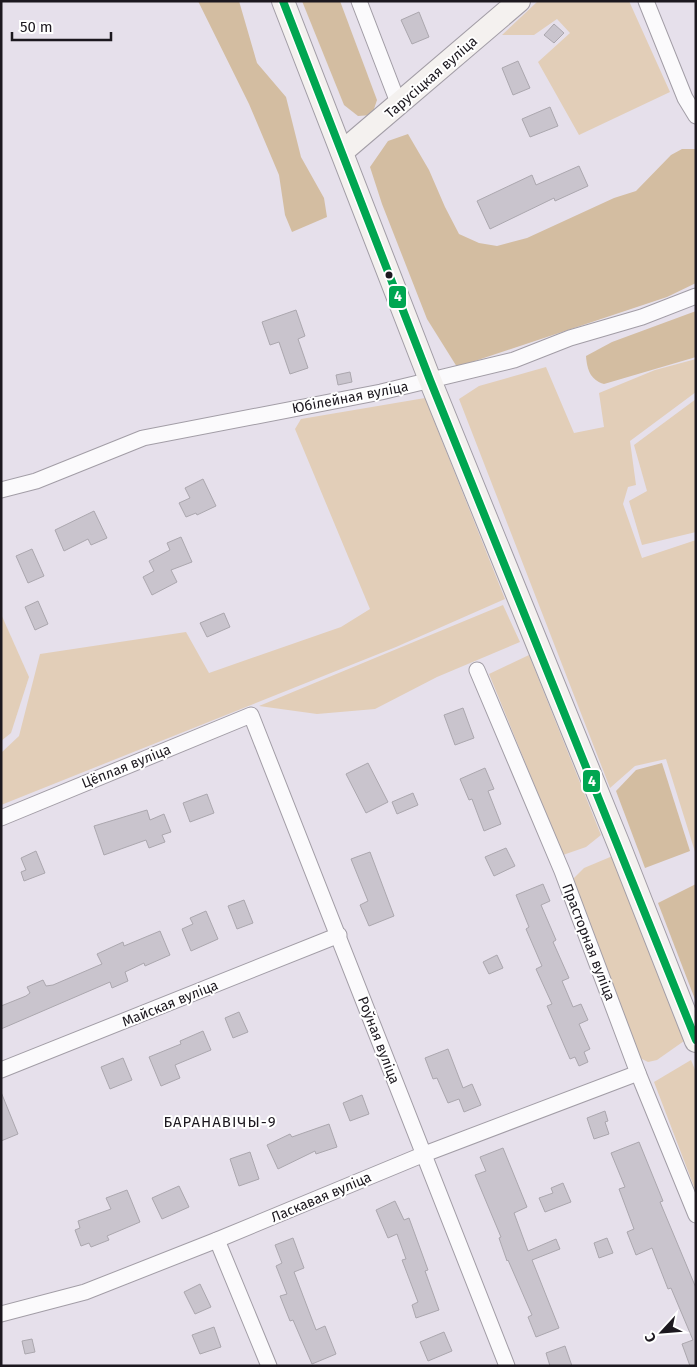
<svg xmlns="http://www.w3.org/2000/svg" width="697" height="1367" viewBox="0 0 697 1367" font-family="'Fira Sans',sans-serif">
<rect width="100%" height="100%" fill="#e6e0eb"/>
<g fill="#e2ceb8">
<path d="M538,1H629L670,92L579,135L538,62L570,33L557,19L534,35H502Z"/>
<path d="M696,359V392L630,441L636,485L628,487L623,504L642,558L696,540V855L666,759L635,766L610,788L459,399L479,386L546,367L574,433L604,427L599,393L655,370Z"/>
<path d="M425,398L505,599L396,647L1,805V753L19,736L40,654L186,632L209,673L341,627L370,609L295,429L301,419Z"/>
<path d="M696,399V532L642,545L629,501L647,491L634,445Z"/>
<path d="M503,605L520,642L437,677L375,709L317,714L259,706Z"/>
<path d="M1,614L29,677L11,733L1,741Z"/>
<path d="M529,655L601,835L586,847L563,855L489,674Z"/>
<path d="M615,855L684,1041L657,1060L648,1062L640,1058L570,882L584,868Z"/>
<path d="M691,1060L696,1072V1192L654,1082Z"/>
</g>
<g fill="#d3bda1">
<path d="M198,1H239L257,63L286,97L301,157L324,198L327,217L292,232L285,215L279,175L249,104Z"/>
<path d="M302,1H340L377,100L372,115L358,116L344,105Z"/>
<path d="M408,134L429,170L445,207L459,234L479,243L497,246L527,238L614,198L636,191L671,155L682,149H696V283L667,297L457,367L427,319L382,204L370,167L388,141Z"/>
<path d="M696,311V357L604,384C590,380 587,369 586,356L612,342Z"/>
<path d="M662,763L690,851L645,868L616,791L636,770Z"/>
<path d="M696,884V1002L658,903Z"/>
</g>
<g fill="#c9c4cd" stroke="#aba7ae">
<path d="M419,12L429,37L412,44L401,20Z"/>
<path d="M554,24L564,33L554,43L544,35Z"/>
<path d="M518,61L530,88L513,95L502,68Z"/>
<path d="M550,107L558,126L530,137L522,119Z"/>
<path d="M579,166L588,186L555,201L554,198L490,229L477,201L532,175L536,185Z"/>
<path d="M296,310L305,336L298,339L308,368L290,374L279,342L270,345L262,322Z"/>
<path d="M350,372L352,382L338,385L336,375Z"/>
<path d="M203,479L216,506L197,515L196,513L186,517L179,503L190,498L185,488Z"/>
<path d="M94,511L107,538L91,545L88,539L64,551L55,530Z"/>
<path d="M181,537L192,562L171,570L177,582L152,595L143,577L154,571L149,561L170,550L167,543Z"/>
<path d="M32,549L44,576L28,583L16,556Z"/>
<path d="M38,601L48,624L35,630L25,607Z"/>
<path d="M224,613L230,627L207,637L200,623Z"/>
<path d="M463,708L474,738L455,745L444,715Z"/>
<path d="M368,763L388,802L366,813L346,774Z"/>
<path d="M485,768L494,789L488,791L501,824L484,831L472,799L469,800L460,779Z"/>
<path d="M413,793L418,805L397,814L392,802Z"/>
<path d="M207,794L214,813L190,822L183,803Z"/>
<path d="M147,810L150,820L164,814L171,832L162,835L165,842L149,848L146,840L104,855L94,826Z"/>
<path d="M506,848L515,866L494,876L485,857Z"/>
<path d="M36,851L45,873L24,881L21,872L26,870L21,858Z"/>
<path d="M370,852L394,916L369,926L360,905L368,901L351,859Z"/>
<path d="M543,884L550,901L541,905L556,940L553,942L569,978L562,981L573,1007L581,1004L588,1020L579,1024L590,1049L584,1052L588,1062L579,1066L575,1057L570,1059L547,1006L552,1004L536,969L542,966L526,929L529,927L516,895Z"/>
<path d="M244,900L253,923L237,929L228,906Z"/>
<path d="M206,911L218,939L191,951L182,929L193,924L190,918Z"/>
<path d="M160,931L170,955L145,966L144,963L125,972L128,981L112,988L110,982L1,1029V1006L26,996L30,993L27,987L43,980L46,986L53,985L102,964L97,954L123,942L124,946Z"/>
<path d="M497,955L503,968L489,974L483,962Z"/>
<path d="M239,1012L248,1032L233,1038L225,1018Z"/>
<path d="M203,1031L211,1050L175,1065L180,1078L161,1086L149,1057L181,1044L180,1041Z"/>
<path d="M448,1049L463,1088L472,1084L481,1105L464,1112L459,1099L448,1103L437,1078L433,1079L425,1058Z"/>
<path d="M123,1058L132,1080L110,1089L101,1067Z"/>
<path d="M1,1092L18,1134L1,1141Z"/>
<path d="M362,1095L369,1114L350,1121L343,1103Z"/>
<path d="M605,1111L608,1121L605,1122L609,1134L594,1139L587,1118Z"/>
<path d="M329,1124L337,1147L316,1154L315,1151L278,1169L267,1145L290,1134L292,1137Z"/>
<path d="M639,1142L663,1201L660,1202L696,1288V1366H690L682,1344L693,1340L671,1288L668,1289L652,1248L636,1255L627,1232L634,1229L619,1189L625,1187L611,1153Z"/>
<path d="M503,1148L527,1207L514,1213L528,1251L556,1239L560,1249L532,1260L559,1328L536,1337L528,1317L532,1315L508,1260L507,1261L499,1238L501,1237L475,1175L486,1171L480,1157Z"/>
<path d="M250,1152L259,1179L239,1186L230,1159Z"/>
<path d="M563,1183L571,1202L545,1212L539,1198L553,1193L551,1188Z"/>
<path d="M179,1186L189,1207L162,1219L152,1198Z"/>
<path d="M127,1190L140,1222L107,1236L109,1240L91,1247L89,1243L81,1246L75,1230L80,1228L78,1221L111,1209L106,1198Z"/>
<path d="M395,1201L404,1220L409,1218L428,1270L425,1271L439,1310L416,1318L412,1305L418,1302L402,1260L406,1259L397,1234L388,1238L376,1210Z"/>
<path d="M293,1238L304,1268L294,1272L316,1330L325,1326L336,1354L312,1364L293,1320L290,1321L280,1296L287,1294L276,1266L282,1263L275,1245Z"/>
<path d="M607,1238L613,1253L599,1258L594,1243Z"/>
<path d="M200,1284L211,1307L195,1314L184,1292Z"/>
<path d="M214,1327L221,1347L200,1354L192,1335Z"/>
<path d="M444,1332L452,1351L428,1361L420,1342Z"/>
<path d="M32,1339L35,1352L25,1354L22,1341Z"/>
<path d="M565,1346L572,1366H550L546,1353Z"/>
</g>
<g fill="none" stroke-linecap="round" stroke-linejoin="round">
<g stroke="#a29da6" stroke-width="17">
<g id="street">
<path d="M359,1L399,105"/>
<path d="M646,1L685,98L696,116"/>
<path d="M1,490L36,481L143,438L381,392L514,360L570,338L642,317L696,296"/>
<path d="M477,670L562,871L638,1073L696,1215"/>
<path d="M1,818L251,715L507,1366"/>
<path d="M1,1070L339,935"/>
<path d="M217,1240L269,1366"/>
<path d="M1,1314L85,1292L217,1240L422,1155L638,1073"/>
</g>
</g>
<g stroke="#a29da6" stroke-width="24">
<g id="secondary">
<path d="M283,1L430,380L619,845L696,1041"/>
<path d="M342,152L519,1"/>
</g>
</g>
<use href="#street" stroke="#fbfafc" stroke-width="15"/>
<use href="#secondary" stroke="#f4f1ef" stroke-width="22"/>
<g stroke="#fff" stroke-width="11">
<path id="bus-1" d="M283,1L430,380L696,1040"/>
</g>
<use href="#bus-1" stroke="#00a651" stroke-width="8"/>
</g>
<circle fill="#1c181f" stroke="#fff" stroke-width="2" cx="389" cy="275" r="4.5"/>
<g text-anchor="middle" stroke-width="4" stroke-linejoin="round" paint-order="stroke">
<g font-size="14" fill="#1c181f" stroke="#fff">
<text transform="translate(431 77) rotate(-41)" y="5">Тарусіцкая вуліца</text>
<text transform="translate(350 397) rotate(-11)" y="5">Юбілейная вуліца</text>
<text transform="translate(126 766) rotate(-22)" y="5">Цёплая вуліца</text>
<text transform="translate(589 942) rotate(69)" y="5">Прасторная вуліца</text>
<text transform="translate(170 1003) rotate(-22)" y="5">Майская вуліца</text>
<text transform="translate(379 1040) rotate(69)" y="5">Роўная вуліца</text>
<text transform="translate(321 1197) rotate(-23)" y="5">Ласкавая вуліца</text>
</g>
<g font-size="15" letter-spacing="1" fill="#1c181f" stroke="#fff">
<text x="220" y="1127">БАРАНАВІЧЫ-9</text>
</g>
</g>
<g stroke="#fff" stroke-width="2">
<rect x="388" y="285" width="19" height="24" rx="5" fill="#00a651"/>
<rect x="582" y="769" width="19" height="24" rx="5" fill="#00a651"/>
</g>
<g font-size="14" text-anchor="middle" font-weight="bold" fill="#fff">
<text x="398" y="301">4</text>
<text x="592" y="786">4</text>
</g>
<rect width="697" height="1367" fill="none" stroke="#1c181f" stroke-width="5"/>
<g transform="translate(662 1332) rotate(244)" stroke="#ffffff" stroke-width="4" paint-order="stroke">
<path d="M0-4L9 19L0 12L-9 19Z" fill="#1c181f"/>
<text y="-8" font-size="14" font-weight="bold" text-anchor="middle" fill="#1c181f">С</text>
</g>
<path d="M12 32v8h99v-8" fill="none" stroke="#1c181f" stroke-width="2.5"/>
<text x="20" y="32" font-size="15" fill="#1c181f" stroke="#ffffff" stroke-width="4" paint-order="stroke">50 m</text>
</svg>
